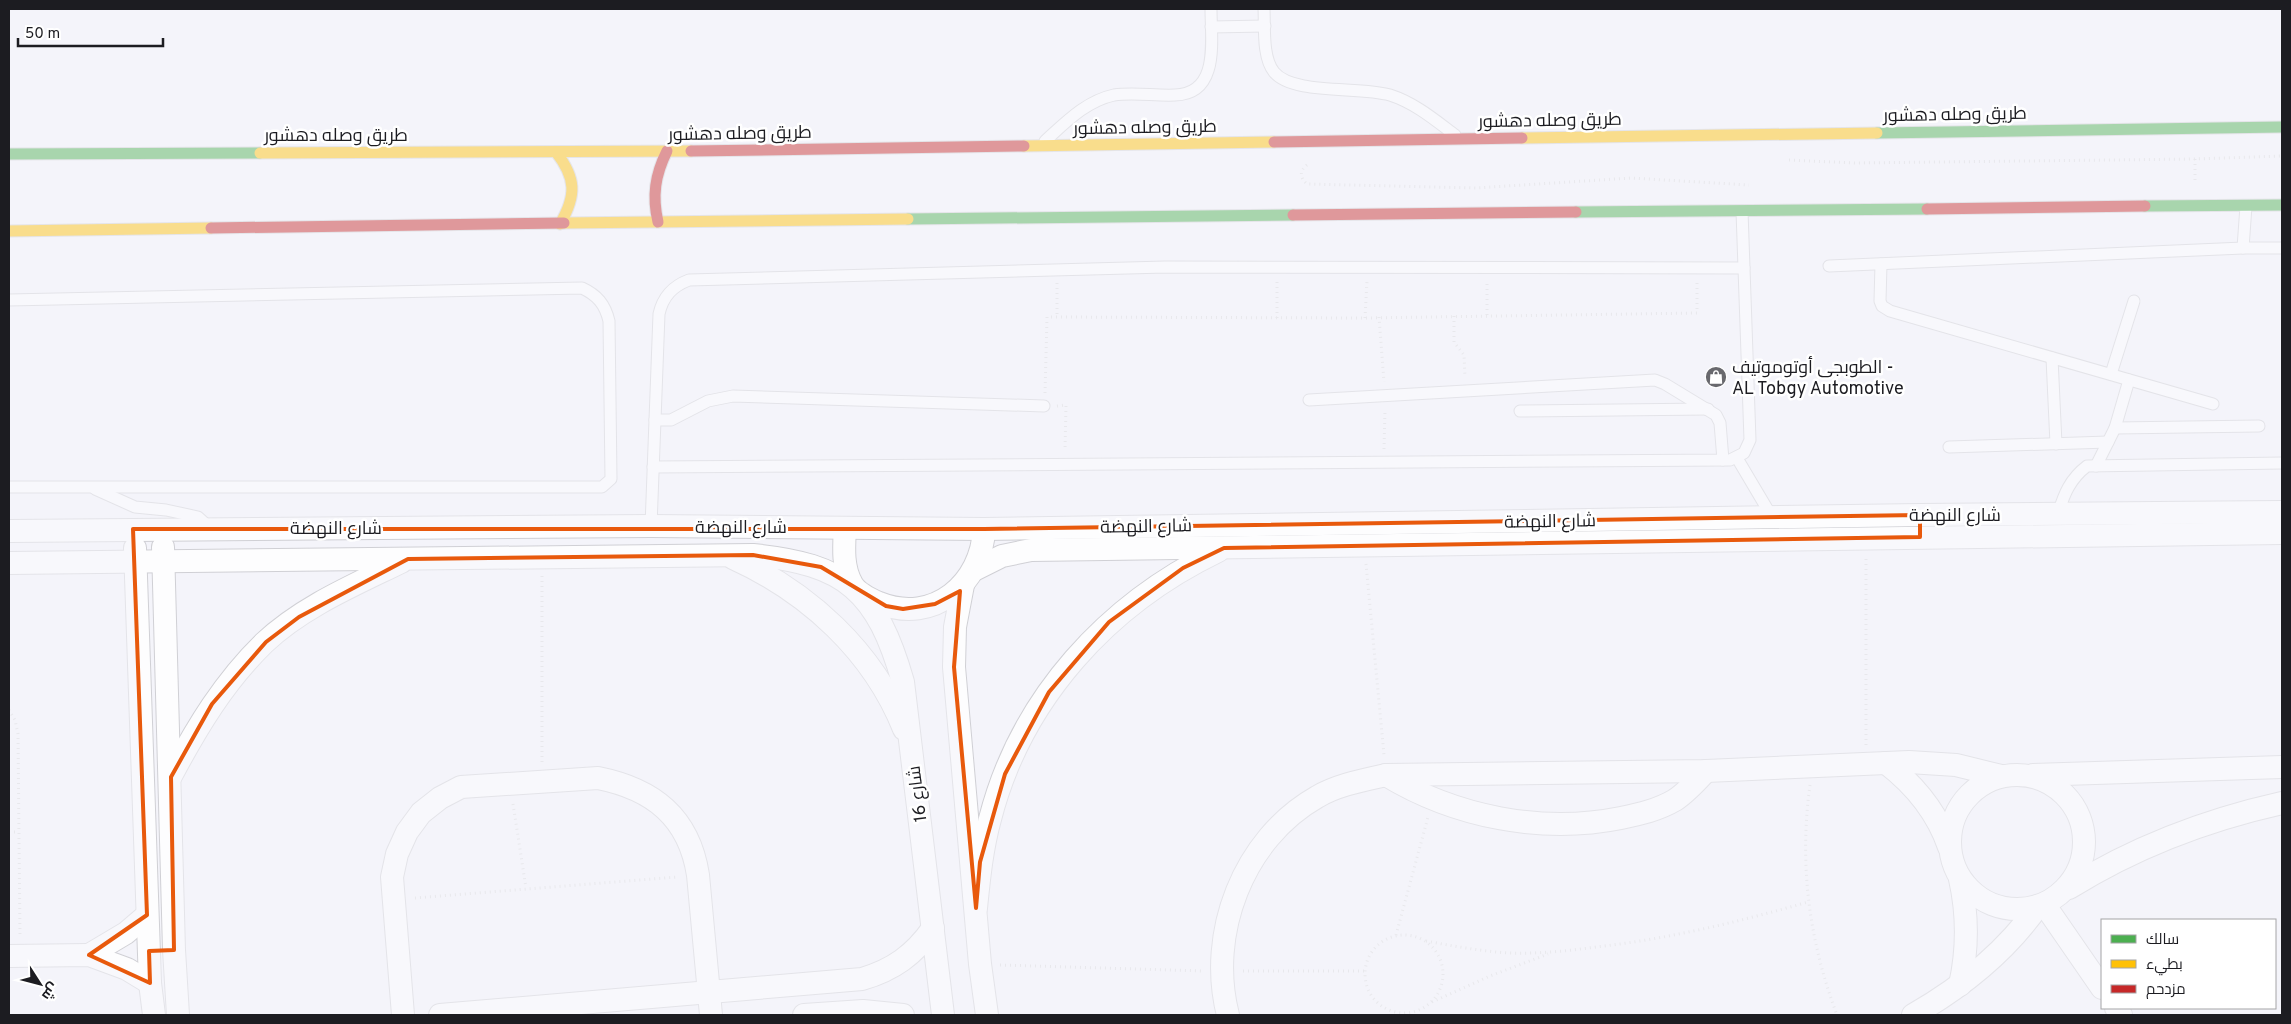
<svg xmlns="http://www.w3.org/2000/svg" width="2291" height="1024" viewBox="0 0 2291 1024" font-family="Overpass,Cairo,sans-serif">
<rect width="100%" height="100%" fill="#f4f4fa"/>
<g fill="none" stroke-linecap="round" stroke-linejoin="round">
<g stroke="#d0d0d5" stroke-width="13">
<g id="lane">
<path d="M1264,9C1265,27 1262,57 1274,72C1292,95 1360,86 1390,95C1415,103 1435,120 1455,135"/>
<path d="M1211,27L1265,26"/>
<path d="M1045,141C1066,122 1086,101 1114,95C1134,92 1155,96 1175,95C1220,94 1211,40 1211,9"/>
<path d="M2246,206L2243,248H2282"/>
<path d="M1881,264L1880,301L1882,306L1890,311L2213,404"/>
<path d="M1829,266L2243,248"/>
<path d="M9,300L582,288C597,295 605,304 609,321L611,479L602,487H9"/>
<path d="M2052,358L2056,444"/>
<path d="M2111,374L2134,301"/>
<path d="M1309,400L1655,380L1665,384L1716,415L1720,423L1723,460"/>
<path d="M1520,411L1708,409"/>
<path d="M655,420H671L708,401L733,396L1044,406"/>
<path d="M2115,428L2259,426"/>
<path d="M1949,447L2108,442"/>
<path d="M1737,458L1772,517"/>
<path d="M2096,466L2115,428L2129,380"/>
<path d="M653,467L1730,460L1744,453L1750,440L1742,211"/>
<path d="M95,489L135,507L166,510L198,517L210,528"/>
<path d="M2058,514C2064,494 2070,479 2087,466L2282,463"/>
<path d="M651,526L659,314C663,296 673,286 689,280L1165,267L1744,268"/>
</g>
</g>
<g stroke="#d0d0d5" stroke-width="24">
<g id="street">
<path d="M845,528C844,546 842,567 852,584C857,593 870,599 879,603C934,625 982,583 984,529"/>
<path d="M9,531L651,526L984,529L1920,515L2282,512"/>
<path d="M163,547L174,950L178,1015"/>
<path d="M135,548L150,983L154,1015"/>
<path d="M733,558C808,592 873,651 904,729"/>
<path d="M9,563L753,555C846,564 877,591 903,682L943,1015"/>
<path d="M974,570L1002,556L1031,550L2282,533"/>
<path d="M963,585L955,627L954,667L980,964L987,1015"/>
<path d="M1886,763C1916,786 1937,812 1949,847"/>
<circle cx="2017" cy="842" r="67"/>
<path d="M1386,775C1455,817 1542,834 1621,818C1640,814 1658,810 1675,800C1687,792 1696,782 1706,771"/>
<path d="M2033,775L2282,767"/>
<path d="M171,776C197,727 224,682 264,643C302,607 354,585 401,562"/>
<path d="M1960,879C1968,915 1968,949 1960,985"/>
<path d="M2069,888C2135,847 2206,820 2282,803"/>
<path d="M2044,904L2102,988"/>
<path d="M976,908C979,878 982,848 990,819C1021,698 1108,604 1218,551"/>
<path d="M89,955L126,933L147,915"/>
<path d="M9,956L89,955L127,969L150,983"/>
<path d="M2116,1008L2121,1015"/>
<path d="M403,1015L392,877L397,854L407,832L421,813L440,798L461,787L598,778C653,789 689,817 698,875L711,1015"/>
<path d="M440,1015L862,979C893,970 914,955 933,928"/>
<path d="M804,1015L863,1011L903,1015"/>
<path d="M1228,1015C1207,934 1243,839 1317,797C1337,785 1364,780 1386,775L1706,771L1909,762L1956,765L2001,776"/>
<path d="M1913,1015C1962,987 2005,953 2038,906"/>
</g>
</g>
<g stroke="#d2d2d5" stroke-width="13">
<g id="fast">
<path d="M1877,133L2282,127"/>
<path d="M9,154L260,153"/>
<path d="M2145,206L2282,205"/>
<path d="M1576,212L1927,209"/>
<path d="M908,219L1293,215"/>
</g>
</g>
<g stroke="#d2d2d5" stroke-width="13">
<g id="slow">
<path d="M1522,138L1877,133"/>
<path d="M1024,146L1274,142"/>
<path d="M556,152C576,178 577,195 560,224"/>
<path d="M260,153L691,151"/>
<path d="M564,223L908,219"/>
<path d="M9,231L211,228"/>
</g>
</g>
<g stroke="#d2d2d5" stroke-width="13">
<g id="jam">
<path d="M1274,142L1522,138"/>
<path d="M691,151L1024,146"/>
<path d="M1927,209L2145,206"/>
<path d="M1293,215L1576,212"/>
<path d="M658,222C652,196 655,175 667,151"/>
<path d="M211,228L564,223"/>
</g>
</g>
<g stroke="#dadadc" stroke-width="3" stroke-dasharray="1 4" stroke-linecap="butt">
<path d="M2195,159V184"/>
<path d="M1789,160L1854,163L2195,159L2282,156"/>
<path d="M1307,165C1299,171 1300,178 1307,184L1476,188L1631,178L1749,185"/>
<path d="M1057,283V317"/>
<path d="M1487,315V281"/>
<path d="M1454,316V342L1464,355L1465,377"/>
<path d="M1379,317L1384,382"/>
<path d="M1277,318V281"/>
<path d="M1365,318L1367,281"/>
<path d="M1045,393L1047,317L1365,318L1697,313V282"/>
<path d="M1057,406L1066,405L1065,450"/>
<path d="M1384,449L1385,410"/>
<path d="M1366,564L1384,755"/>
<path d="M9,710L15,720L18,734L20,936"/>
<path d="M1866,745V559"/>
<path d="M542,762V576"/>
<path d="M1810,785C1799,864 1809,941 1837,1015"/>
<path d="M513,804L526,888"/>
<path d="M9,832H18"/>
<path d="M415,898L677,877"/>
<circle cx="1404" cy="974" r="39"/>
<path d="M1396,935L1428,817"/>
<path d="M1426,941C1453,946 1480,951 1508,953C1538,954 1567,951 1596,947C1668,939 1738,922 1808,902"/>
<path d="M1000,965L1204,971"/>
<path d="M1243,971H1365"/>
<path d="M1432,1002L1490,976L1548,954"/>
</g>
<use href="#lane" stroke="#fdfdfe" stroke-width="11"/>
<use href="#street" stroke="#fdfdfe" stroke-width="22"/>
<use href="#fast" stroke="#4caf50" stroke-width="11"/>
<use href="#slow" stroke="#ffc107" stroke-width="11"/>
<use href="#jam" stroke="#c62828" stroke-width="11"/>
</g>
<path d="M0 0H2291V1024H0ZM1920,515V537L1224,548L1183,568L1109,622L1049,692L1005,774L980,862L976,908L954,667L960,591L935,604L903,609L886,606L821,567L753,555L408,559L299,617L266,642L212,704L171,777L174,950L149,951L150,983L89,955L147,915L133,529H984Z" fill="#f4f4fa" fill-opacity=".55" fill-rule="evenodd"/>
<path fill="none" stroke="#e8590c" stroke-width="4" stroke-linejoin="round" d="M1920,515V537L1224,548L1183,568L1109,622L1049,692L1005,774L980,862L976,908L954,667L960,591L935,604L903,609L886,606L821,567L753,555L408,559L299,617L266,642L212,704L171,777L174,950L149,951L150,983L89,955L147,915L133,529H984Z"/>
<defs>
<g id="shop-disc" transform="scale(1.125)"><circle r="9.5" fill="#68686d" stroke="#fff"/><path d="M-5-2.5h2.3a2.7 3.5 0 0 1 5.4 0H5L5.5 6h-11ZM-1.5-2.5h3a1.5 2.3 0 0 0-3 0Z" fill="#fff"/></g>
</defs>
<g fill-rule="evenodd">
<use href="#shop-disc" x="1716" y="377"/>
</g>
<g text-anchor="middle" stroke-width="5" stroke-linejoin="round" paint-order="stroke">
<g font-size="18" fill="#1c1c21" stroke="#fff">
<text transform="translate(1955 114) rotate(-1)" y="6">طريق وصله دهشور</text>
<text transform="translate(1550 120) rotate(-1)" y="6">طريق وصله دهشور</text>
<text transform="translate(1145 127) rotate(-1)" y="6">طريق وصله دهشور</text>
<text transform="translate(740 133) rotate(-1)" y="6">طريق وصله دهشور</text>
<text x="336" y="141">طريق وصله دهشور</text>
<text x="1955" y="521">شارع النهضة</text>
<text transform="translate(1550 521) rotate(-1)" y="6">شارع النهضة</text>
<text transform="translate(1146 526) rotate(-1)" y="6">شارع النهضة</text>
<text x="741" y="533">شارع النهضة</text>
<text x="336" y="534">شارع النهضة</text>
<text transform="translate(917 794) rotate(-97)" y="6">شارع 16</text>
</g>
<g font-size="18" fill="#1c1c21" stroke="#fff" text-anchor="start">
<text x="1732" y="373">الطوبجى أوتوموتيف -<tspan x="1732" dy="21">AL Tobgy Automotive</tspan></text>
</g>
</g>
<rect width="2291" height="1024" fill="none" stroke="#1c1c21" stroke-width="20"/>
<rect x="2101" y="919" width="175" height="90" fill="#ffffff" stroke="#a4a4a6"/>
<rect x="2111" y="935" width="25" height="8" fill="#4caf50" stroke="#a4a4a6"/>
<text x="2146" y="944" font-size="15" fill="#1c1c21">سالك</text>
<rect x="2111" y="960" width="25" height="8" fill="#ffc107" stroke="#a4a4a6"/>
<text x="2146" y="969" font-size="15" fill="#1c1c21">بطيء</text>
<rect x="2111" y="985" width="25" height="8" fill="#c62828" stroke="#a4a4a6"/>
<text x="2146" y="994" font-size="15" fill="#1c1c21">مزدحم</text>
<g transform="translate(40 984) rotate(126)" stroke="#ffffff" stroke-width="4" paint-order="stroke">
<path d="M0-4L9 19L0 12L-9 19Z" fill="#1c1c21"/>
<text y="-8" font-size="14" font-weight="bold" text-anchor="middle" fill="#1c1c21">ش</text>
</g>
<path d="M18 38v8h145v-8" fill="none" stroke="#1c1c21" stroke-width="2.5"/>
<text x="25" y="38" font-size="15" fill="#1c1c21" stroke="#ffffff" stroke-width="4" paint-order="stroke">50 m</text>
</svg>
